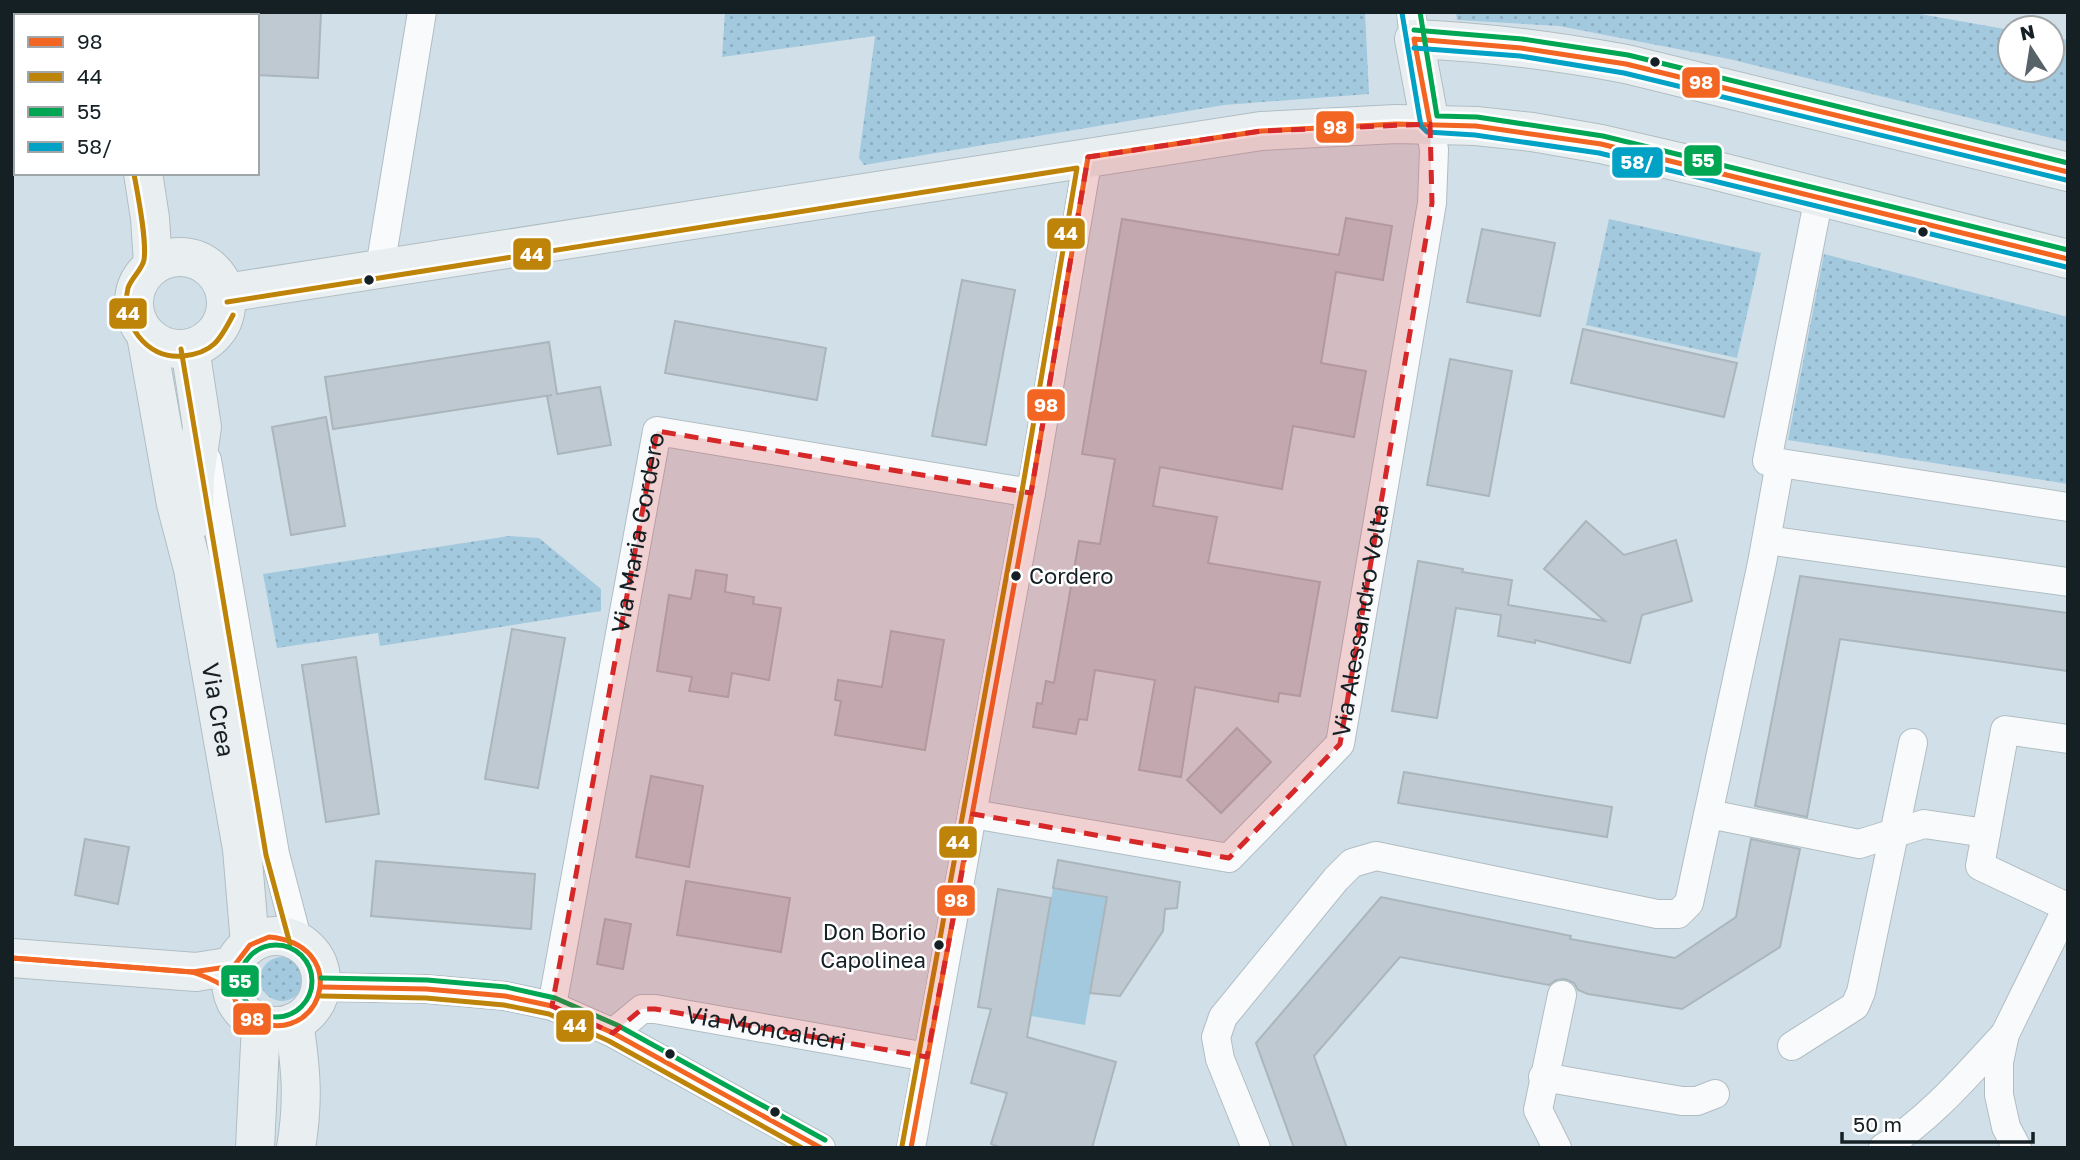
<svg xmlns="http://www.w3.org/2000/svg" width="2080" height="1160" viewBox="0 0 2080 1160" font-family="'Golos Text',sans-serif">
<defs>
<pattern id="green-dots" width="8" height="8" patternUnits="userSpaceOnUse" patternTransform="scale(1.75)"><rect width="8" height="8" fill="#a3c9de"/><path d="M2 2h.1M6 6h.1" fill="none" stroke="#8bacbe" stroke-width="1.8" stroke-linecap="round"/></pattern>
</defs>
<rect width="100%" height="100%" fill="#d1e0e8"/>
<g fill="url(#green-dots)">
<path d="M725,12H1365L1369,94L1224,105L864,165L859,158L875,36L722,57Z"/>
<path d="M1456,12H1909L2010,30V70H2052V37L2068,40V142L1729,59L1559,26L1457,20Z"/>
<path d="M1609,219L1761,253L1737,358L1586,325Z"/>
<path d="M1824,254L2068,317V484L1788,440Z"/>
<path d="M509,536L539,538L601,589V611L380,646L378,633L277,648L263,574Z"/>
<circle cx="282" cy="979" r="22"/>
</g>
<path fill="#a3c9de" d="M1053,888L1107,897L1085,1025L1031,1016Z"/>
<g fill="#bfc9d1" stroke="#aab5bc" stroke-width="2">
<path d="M257,12H321L318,78L257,75Z"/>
<path d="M1346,218L1392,226L1383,280L1336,272L1321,363L1366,371L1354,437L1293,426L1282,489L1160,467L1153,506L1217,517L1208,563L1320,582L1300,696L1279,693L1278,702L1195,687L1181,777L1139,770L1155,680L1095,670L1087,720L1079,719L1076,734L1033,727L1037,703L1042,704L1046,681L1054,683L1079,541L1100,544L1115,459L1082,454L1122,219L1339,255Z"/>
<path d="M1482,229L1555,243L1540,316L1467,302Z"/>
<path d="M962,280L1015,290L986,445L932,436Z"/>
<path d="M675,321L826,348L817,400L665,373Z"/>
<path d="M1583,329L1737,363L1724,417L1571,383Z"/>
<path d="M549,342L557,394L600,387L611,445L558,454L547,396L552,395L333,429L325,377Z"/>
<path d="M1450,359L1512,371L1489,496L1427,485Z"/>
<path d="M326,417L345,526L291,535L272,427Z"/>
<path d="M1586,521L1624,555L1676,540L1692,601L1642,615L1630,663L1535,640V643L1498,636L1501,615L1456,608L1437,718L1392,711L1418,561L1463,569L1462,572L1512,580L1508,605L1605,621L1544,569Z"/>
<path d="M696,570L727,575L725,592L754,597L753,604L781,608L769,680L732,673L728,697L689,691L692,677L657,671L669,595L691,599Z"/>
<path d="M1800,576L2068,613V671L1840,639L1807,817L1755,806Z"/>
<path d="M512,629L565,638L538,788L485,779Z"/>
<path d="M891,631L944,640L925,750L835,735L841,701L835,700L838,680L882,687Z"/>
<path d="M356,657L379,814L326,822L302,665Z"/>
<path d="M1237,728L1271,762L1221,813L1187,780Z"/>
<path d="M1404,772L1612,807L1607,837L1398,803Z"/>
<path d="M651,776L703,786L689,867L636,857Z"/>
<path d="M85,839L129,847L118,904L75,895Z"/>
<path d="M1751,839L1800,849L1780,947L1682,1009L1588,994L1578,990L1574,983L1565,979L1556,980L1549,985L1400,957L1314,1056L1347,1148H1294L1256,1043L1381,897L1571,936L1570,939L1675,958L1736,917Z"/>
<path d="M1058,860L1180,882L1177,908L1165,909L1163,931L1120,996L1090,993L1107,897L1053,888Z"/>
<path d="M376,861L535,874L531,929L371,916Z"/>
<path d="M686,881L790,898L781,952L677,935Z"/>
<path d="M998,889L1051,898L1027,1037L1116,1062L1092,1148H1002L991,1144L1007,1093L971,1083L991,1009L978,1007Z"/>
<path d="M605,919L631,924L623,969L597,964Z"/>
</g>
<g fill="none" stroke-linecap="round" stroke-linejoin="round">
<g stroke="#b1bdc3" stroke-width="30">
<g id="street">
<path d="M1411,12L1414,39"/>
<path d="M1819,197L1767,461L2068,507"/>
<path d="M380,268L422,12"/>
<path d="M207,460L275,854L298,942"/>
<path d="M1767,540L2068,582"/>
<path id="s1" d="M973,814L1229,858L1340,744L1432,203L1434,150L1430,124"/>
<path d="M1709,814L1859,844L1924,824L1986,833"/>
<path d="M2067,907L1980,866L2005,730L2068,739"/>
<path d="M321,987L426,989L505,996L552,1006L613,1033L821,1148"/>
<path id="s2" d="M552,1006L657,431L1031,493"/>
<path id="s3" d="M613,1033L642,1009H655L927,1057"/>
<path d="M1792,1046L1855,1006L1861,992L1913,743"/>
<path d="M1543,1077L1682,1101H1697L1715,1094"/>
<path d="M911,1148L1031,493L1088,157"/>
<path d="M1256,1148L1220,1059L1216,1037L1223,1017L1336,879L1352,863L1376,856L1657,914H1678L1689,903L1762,563L1780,463"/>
<path d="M1557,1148L1538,1110L1562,995"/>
<path d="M1883,1148C1930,1119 1968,1074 2005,1034"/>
<path d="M2017,1148L2006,1127L1999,1095V1062L2005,1034L2068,906"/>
</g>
</g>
<g stroke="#b1bdc3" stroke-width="40">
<g id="secondary">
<path d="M107,12L108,16"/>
<path d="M1430,124L1414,39C1486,42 1556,51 1626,64L2068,172"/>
<path d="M143,173L150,218L153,264"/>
<circle cx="180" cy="303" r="46"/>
<path d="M226,293L1261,131L1396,124L1476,126L1532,132L1601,144L1709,169L2068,259"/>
<path id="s4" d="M146,335L176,504L193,569L242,849L250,944"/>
<path d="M190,348L202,427L195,476L194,520"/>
<circle cx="276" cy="981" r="45"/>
<path d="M12,958L196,972L234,966"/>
<path d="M294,1022C301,1069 304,1100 296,1148"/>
<path d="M255,1148L261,1024"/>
</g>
</g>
<use href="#street" stroke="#f8fafc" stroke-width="28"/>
<use href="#secondary" stroke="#e9eff1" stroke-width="38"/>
<g stroke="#fff" stroke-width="10">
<g id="bus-1">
<path d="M1430,124L1414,39L1521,48L1626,64L2068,172"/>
<path d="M1088,157L1261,131L1396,124L1476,126L1601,144L2068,259"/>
<path d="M269,937C349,944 326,1039 264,1024C254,1022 244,1015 238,1006C235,1001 235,996 230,992C221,982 204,976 192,972L234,966L250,945Z"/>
<path d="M12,958L192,972"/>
<path d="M12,958L192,972"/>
<path d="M321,987L426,989L505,996L552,1006L613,1033L821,1148"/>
<path d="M911,1148L1031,493L1088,157"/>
</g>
</g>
<g stroke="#fff" stroke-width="10">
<g id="bus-2">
<path d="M134,174C138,196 147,240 144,260C142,270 131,278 128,288C120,321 145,360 183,356C213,353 220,340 233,315"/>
<path d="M227,302L1077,168L1022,491L902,1146"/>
<path d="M181,349L266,855L290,944"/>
<path d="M321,996L426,998L504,1005L549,1014L609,1041L802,1148"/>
</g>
</g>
<g stroke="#fff" stroke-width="10">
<g id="bus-3">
<path d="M1420,12L1437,116L1477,117L1603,136L2068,250"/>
<path d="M1414,30L1522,39L1628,55L2068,163"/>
<circle cx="276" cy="981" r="36"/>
<path d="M321,978L427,980L506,987L555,998L617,1025L825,1140"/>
</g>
</g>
<g stroke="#fff" stroke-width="10">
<g id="bus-4">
<path d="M1402,13L1421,126L1427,132L1475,135L1599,153L2066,267"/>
<path d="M1414,48L1520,56L1624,73L2066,180"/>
</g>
</g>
<use href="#bus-1" stroke="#f26522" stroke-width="5"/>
<use href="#bus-2" stroke="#be8409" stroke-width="5"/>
<use href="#bus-3" stroke="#00a651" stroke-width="5"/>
<use href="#bus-4" stroke="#01a2c6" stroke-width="5"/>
</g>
<path fill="#d62828" fill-opacity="0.2" stroke="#d62828" stroke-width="5" stroke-dasharray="14 9" stroke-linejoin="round" d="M1430,124L1432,203L1340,744L1229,858L973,814L927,1057L655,1009H642L613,1033L552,1006L657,431L1031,493L1088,157L1261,131Z"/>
<g fill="#152025" stroke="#fff" stroke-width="2.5">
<circle cx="1655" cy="62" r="6"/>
<circle cx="1923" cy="232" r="6"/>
<circle cx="369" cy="280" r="6"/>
<circle cx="1016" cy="576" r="6"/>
<circle cx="939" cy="945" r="6"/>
<circle cx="670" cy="1054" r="6"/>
<circle cx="775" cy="1112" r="6"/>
</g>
<g text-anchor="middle" stroke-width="5" stroke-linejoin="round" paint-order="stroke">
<g font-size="22" fill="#152025" stroke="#fff" text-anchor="start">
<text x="1029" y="584">Cordero</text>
<text x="926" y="940" text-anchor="end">Don Borio<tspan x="926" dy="28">Capolinea</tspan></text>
</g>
<g font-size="24" fill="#152025" stroke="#fff">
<text dy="8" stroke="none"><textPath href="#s2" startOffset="481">Via Maria Cordero</textPath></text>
<text dy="8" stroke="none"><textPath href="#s1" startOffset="544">Via Alessandro Volta</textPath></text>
<text dy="8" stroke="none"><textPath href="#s4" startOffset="382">Via Crea</textPath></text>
<text dy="8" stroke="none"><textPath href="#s3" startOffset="163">Via Moncalieri</textPath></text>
</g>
</g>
<g stroke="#fff" stroke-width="2.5">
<rect x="1681" y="66" width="40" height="33" rx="7" fill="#f26522"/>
<rect x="1315" y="110" width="40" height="34" rx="7" fill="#f26522"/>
<rect x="1683" y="144" width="40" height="33" rx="7" fill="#00a651"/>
<rect x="1611" y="146" width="53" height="33" rx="7" fill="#01a2c6"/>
<rect x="1046" y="217" width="40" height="33" rx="7" fill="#be8409"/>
<rect x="512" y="237" width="40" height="34" rx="7" fill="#be8409"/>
<rect x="108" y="297" width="40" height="33" rx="7" fill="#be8409"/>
<rect x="1026" y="388" width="40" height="34" rx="7" fill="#f26522"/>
<rect x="938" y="825" width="40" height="34" rx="7" fill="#be8409"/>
<rect x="936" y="884" width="40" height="33" rx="7" fill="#f26522"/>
<rect x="220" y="964" width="40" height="34" rx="7" fill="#00a651"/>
<rect x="232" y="1002" width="40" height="34" rx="7" fill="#f26522"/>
<rect x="555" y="1009" width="40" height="34" rx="7" fill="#be8409"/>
</g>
<g font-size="19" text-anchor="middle" font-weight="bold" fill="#fff">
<text x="1701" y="89">98</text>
<text x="1335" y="134">98</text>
<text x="1703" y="167">55</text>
<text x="1637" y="169">58/</text>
<text x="1066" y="240">44</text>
<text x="532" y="261">44</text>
<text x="128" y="320">44</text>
<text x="1046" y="412">98</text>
<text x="958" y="849">44</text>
<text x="956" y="907">98</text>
<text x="240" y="988">55</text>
<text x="252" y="1026">98</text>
<text x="575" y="1032">44</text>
</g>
<rect width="2080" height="1160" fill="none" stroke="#152025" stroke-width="28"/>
<rect x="14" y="14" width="245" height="161" fill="#ffffff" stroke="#a1a6a8" stroke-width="2"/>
<rect x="28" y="37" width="35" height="10" fill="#f26522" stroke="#a1a6a8" stroke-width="2"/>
<text x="77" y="49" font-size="21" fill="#152025">98</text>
<rect x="28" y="72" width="35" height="10" fill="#be8409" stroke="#a1a6a8" stroke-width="2"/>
<text x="77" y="84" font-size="21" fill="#152025">44</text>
<rect x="28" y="107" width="35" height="10" fill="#00a651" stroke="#a1a6a8" stroke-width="2"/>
<text x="77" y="119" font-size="21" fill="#152025">55</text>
<rect x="28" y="142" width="35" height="10" fill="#01a2c6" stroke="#a1a6a8" stroke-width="2"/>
<text x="77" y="154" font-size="21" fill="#152025">58/</text>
<g transform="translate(2031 49) rotate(348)"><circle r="33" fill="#ffffff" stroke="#a1a6a8" stroke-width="2"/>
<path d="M0-5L12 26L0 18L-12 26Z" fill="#576369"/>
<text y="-10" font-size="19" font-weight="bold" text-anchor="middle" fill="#152025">N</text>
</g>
<path d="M1842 1132v10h191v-10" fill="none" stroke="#152025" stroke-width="3.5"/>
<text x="1853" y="1132" font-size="21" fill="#152025" stroke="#ffffff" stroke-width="5" paint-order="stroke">50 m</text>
</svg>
